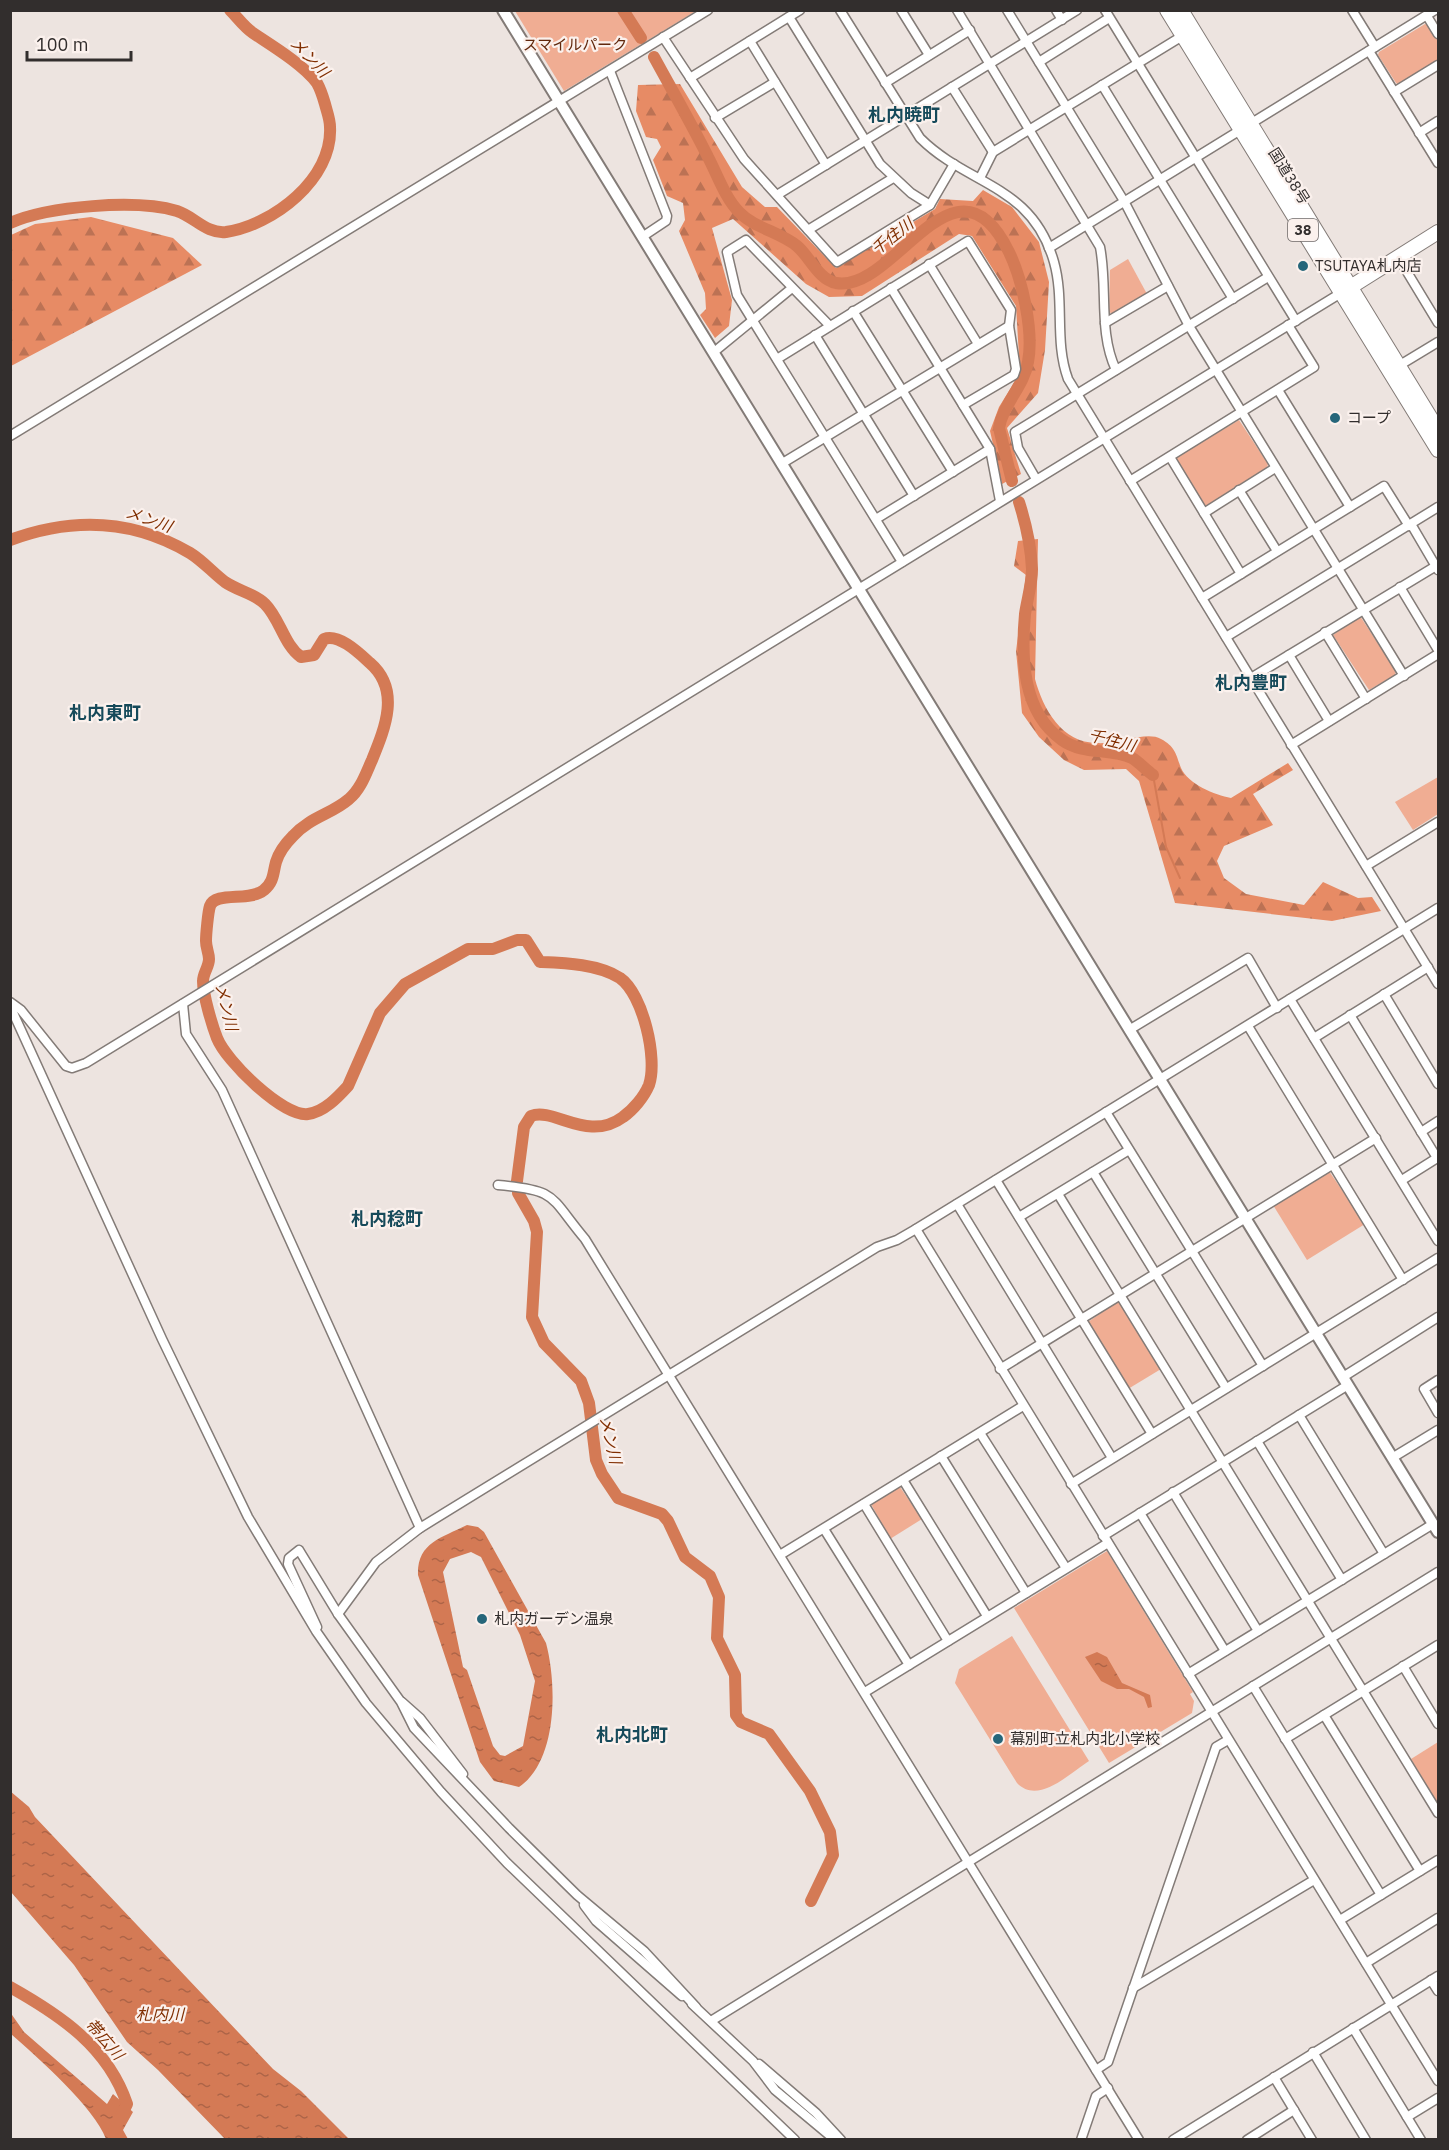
<svg xmlns="http://www.w3.org/2000/svg" width="1449" height="2150" viewBox="0 0 1449 2150" font-family="'IBM Plex Sans','Noto Sans JP',sans-serif">
<defs>
<pattern id="forest-firs" width="22" height="20" patternUnits="userSpaceOnUse" patternTransform="scale(1.5)"><rect width="22" height="20" fill="#e78b65"/><path d="M5 1l3.5 6h-7zM16 11l3.5 6h-7z" fill="#bc7254"/></pattern>
<pattern id="water-ripples" width="26" height="14" patternUnits="userSpaceOnUse" patternTransform="scale(1.5)"><rect width="26" height="14" fill="#d47a55"/><path d="M2 4q2-2 4 0t4 0M15 11q2-2 4 0t4 0" fill="none" stroke="#ad6447"/></pattern>
</defs>
<rect width="100%" height="100%" fill="#ede4e0"/>
<g fill="url(#forest-firs)">
<path d="M680,84L742,187L765,207H777L836,268L935,209L940,199L973,201L983,190L1012,207L1039,242L1049,282L1045,350L1038,393L1007,428L1021,474L1002,484L990,431L999,407L1020,373L1016,306L972,236L959,234L862,296L829,297L806,284L733,219L712,228L732,300L729,326L715,338L700,315L706,309L705,293L679,231L685,220L683,203L667,196L653,160L661,147L657,139L646,137L636,111L638,85Z"/>
<path d="M91,217L173,238L202,265L11,366V235L35,224Z"/>
<path d="M1038,539L1035,679C1043,709 1062,743 1097,743C1107,744 1119,740 1129,739C1138,737 1153,734 1161,739C1176,747 1176,755 1181,768C1188,784 1215,795 1231,798L1288,763L1293,770L1253,794L1273,825L1224,846L1217,861L1224,878L1246,894L1304,905L1323,882L1358,898L1372,897L1381,911L1332,921L1175,903L1139,781L1126,769L1084,770L1064,760L1039,737L1022,713L1016,651L1026,575L1014,566L1018,541Z"/>
</g>
<g fill="#f0ad93">
<path d="M515,11H696L564,91Z"/>
<path d="M1425,24L1429,25L1438,41V60L1399,85L1396,83L1378,55L1379,52Z"/>
<path d="M1128,259L1147,294L1113,314L1109,312L1110,270Z"/>
<path d="M1239,420L1268,464L1267,468L1207,506L1204,505L1176,460L1177,457Z"/>
<path d="M1360,616L1396,671L1395,675L1369,690L1333,635Z"/>
<path d="M1438,777V814L1413,830L1395,802Z"/>
<path d="M1329,1171L1365,1224L1307,1260L1273,1205Z"/>
<path d="M1117,1302H1120L1161,1369L1128,1389L1088,1322Z"/>
<path d="M900,1487L922,1519L890,1539L871,1504Z"/>
<path d="M1107,1551L1193,1692L1190,1694L1194,1701L1192,1713L1109,1763L1014,1608Z"/>
<path d="M1012,1636L1089,1761C1069,1774 1038,1805 1017,1783L955,1683L959,1669Z"/>
<path d="M1438,1742V1804L1411,1759Z"/>
</g>
<g fill="url(#water-ripples)" fill-rule="evenodd">
<path d="M467,1525L478,1527L484,1532L546,1643C557,1684 558,1761 519,1787L494,1781L480,1762L418,1575C417,1543 441,1538 467,1525ZM471,1552L481,1557L520,1635L535,1681L523,1746L505,1756L500,1755L493,1746L467,1670L463,1667L443,1572L450,1559Z"/>
<path d="M1097,1652L1107,1657L1122,1683L1150,1695L1152,1707L1148,1708L1144,1697L1129,1689H1117L1101,1681L1085,1657Z"/>
<path d="M10,1791L29,1807L35,1817L273,2069L301,2091L349,2139H225L158,2070L127,2042L74,1965L11,1892Z"/>
<path d="M10,2012L24,2032L107,2104L113,2094L133,2112L123,2130L128,2139H106C94,2107 38,2058 11,2034Z"/>
</g>
<g fill="none" stroke-linecap="round" stroke-linejoin="round">
<path stroke="#d47a55" stroke-width="2" d="M1153,775L1166,847L1180,878"/>
<g stroke="#d47a55" stroke-width="12">
<path d="M623,10L641,38"/>
<path d="M654,57C672,90 691,123 708,157C717,174 725,198 739,212C754,228 780,232 797,246C810,257 818,279 836,283C894,294 955,141 1009,252C1022,279 1034,331 1028,362C1024,386 1003,404 999,428L1012,481"/>
<path d="M10,223C49,206 136,199 177,211C195,217 206,234 226,232C273,225 333,179 330,127C330,119 327,112 325,104C323,97 321,90 317,83C304,65 271,45 253,33C244,27 238,18 230,10"/>
<path d="M1019,502C1026,524 1031,546 1032,569C1032,584 1027,600 1025,614C1021,657 1022,712 1062,740C1083,755 1109,748 1132,758C1139,762 1146,770 1153,775"/>
<path d="M10,540C72,517 133,519 190,553C203,561 213,573 225,582C238,591 254,593 265,604C280,619 284,645 301,657L314,655L324,639C339,633 360,654 370,663C401,690 385,728 372,760C366,773 361,789 349,799C332,814 310,817 293,836C286,843 279,852 276,862C273,873 274,882 264,890C250,902 215,891 210,906C208,912 206,935 206,941C206,948 209,953 209,959C209,967 203,973 203,981C203,995 212,1025 217,1038C226,1061 283,1117 308,1114C324,1112 338,1097 348,1086L380,1013L405,984L468,949H493L517,940H526L540,962C565,963 598,964 620,978C643,994 658,1059 649,1085C644,1097 633,1110 623,1117C588,1143 554,1107 531,1116L524,1127L517,1181"/>
<path d="M518,1193L534,1221L537,1232L532,1317L544,1343L581,1381L589,1403L596,1460L602,1474L618,1498L662,1514L668,1521L685,1557L710,1576L719,1597L717,1638L735,1675L736,1715L741,1722L769,1734L810,1791L830,1832L833,1855L811,1901"/>
<path d="M10,1987C60,2015 108,2047 127,2104L114,2130L118,2140"/>
</g>
<g stroke="#837b77" stroke-width="11">
<g id="minor">
<path d="M840,10L920,138C968,186 1032,184 1054,262C1065,301 1054,341 1068,379L1438,984"/>
<path d="M901,10L929,55"/>
<path d="M957,10L1100,247C1108,288 1098,332 1116,370"/>
<path d="M1007,10L1124,201L1189,326L1404,676"/>
<path d="M1056,10L1062,20"/>
<path d="M1105,10L1296,321"/>
<path d="M1352,10L1375,47"/>
<path d="M1427,16L1438,34"/>
<path d="M789,17L880,164L911,193L930,205"/>
<path d="M663,37L744,159L837,262L930,205L954,164"/>
<path d="M750,41L826,165"/>
<path d="M1369,51L1438,163"/>
<path d="M1039,62L1109,18"/>
<path d="M610,71L667,216L666,221L642,237"/>
<path d="M690,78L800,10"/>
<path d="M885,83L970,30"/>
<path d="M1102,85L1233,299"/>
<path d="M952,87L993,152"/>
<path d="M1394,92L1438,65"/>
<path d="M715,118L775,82"/>
<path d="M1419,133L1438,121"/>
<path d="M980,178L993,152L1184,35"/>
<path d="M777,195L1077,10"/>
<path d="M808,230L893,178"/>
<path d="M1049,248L1435,10"/>
<path d="M1398,257L1438,323"/>
<path d="M929,264L978,344"/>
<path d="M891,288L990,449L1000,501"/>
<path d="M853,311L953,472"/>
<path d="M1105,323L1168,286"/>
<path d="M830,326L746,240L727,252L737,295L902,562"/>
<path d="M815,335L914,496"/>
<path d="M714,352L792,288"/>
<path d="M777,359L968,241L1011,310L1009,326L1016,369L1014,375L963,405"/>
<path d="M1400,365L1438,342"/>
<path d="M1278,390L1350,507"/>
<path d="M10,436L708,10"/>
<path d="M1170,457L1241,574"/>
<path d="M781,464L1009,326"/>
<path d="M1036,479L1018,448L1015,432L1268,277"/>
<path d="M1130,481L1314,367L1288,325"/>
<path d="M1239,490L1277,551"/>
<path d="M1204,513L1275,468"/>
<path d="M876,519L990,449"/>
<path d="M1411,524L1438,570"/>
<path d="M1400,587L1438,650"/>
<path d="M1202,598L1384,486L1409,526"/>
<path d="M1325,632L1366,699"/>
<path d="M1226,637L1438,507"/>
<path d="M1289,655L1329,721"/>
<path d="M1251,678L1436,566"/>
<path d="M1291,745L1438,654"/>
<path d="M1366,866L1438,822"/>
<path d="M1384,994L1438,1084"/>
<path d="M1290,999L1438,1241"/>
<path d="M10,1002L21,1010L66,1066L72,1068L86,1063L1341,293"/>
<path d="M183,1004L186,1034L222,1090L420,1528"/>
<path d="M10,1006L162,1339L248,1517L316,1631L366,1703L441,1792L507,1863L795,2140"/>
<path d="M1350,1015L1437,1158L1402,1180"/>
<path d="M1248,1026L1403,1280"/>
<path d="M1129,1030L1248,958L1277,1008"/>
<path d="M1314,1038L1428,967"/>
<path d="M1106,1112L1263,1366"/>
<path d="M1421,1132L1438,1121"/>
<path d="M1093,1172L1226,1388"/>
<path d="M996,1180L1152,1434"/>
<path d="M498,1185C558,1190 549,1196 585,1239L1139,2140"/>
<path d="M1058,1194L1438,1813"/>
<path d="M957,1204L1112,1458"/>
<path d="M1019,1217L1129,1150"/>
<path d="M916,1229L1438,2081"/>
<path d="M1000,1369L1376,1138"/>
<path d="M1343,1377L1438,1317"/>
<path d="M1438,1380L1424,1389L1438,1413"/>
<path d="M1299,1415L1384,1554"/>
<path d="M980,1433L1066,1568"/>
<path d="M1257,1441L1342,1580"/>
<path d="M941,1456L1026,1593"/>
<path d="M1392,1458L1438,1430"/>
<path d="M903,1480L987,1616"/>
<path d="M1071,1484L1438,1258"/>
<path d="M1173,1492L1258,1631"/>
<path d="M864,1504L948,1641"/>
<path d="M1140,1513L1225,1651"/>
<path d="M824,1529L909,1665"/>
<path d="M1103,1536L1348,1385"/>
<path d="M780,1555L1023,1406"/>
<path d="M338,1614L376,1562L420,1528L877,1247L897,1240L916,1229L1438,908"/>
<path d="M317,1627L288,1564L289,1558L299,1550L338,1614L401,1702L414,1728L509,1828L577,1895L644,1951L696,2007"/>
<path d="M1403,1666L1438,1724"/>
<path d="M1188,1674L1433,1524"/>
<path d="M1253,1686L1381,1895"/>
<path d="M865,1692L1108,1543"/>
<path d="M402,1702L420,1718L463,1774"/>
<path d="M1324,1715L1420,1871"/>
<path d="M1285,1739L1438,1645"/>
<path d="M584,1905L596,1921L682,1996"/>
<path d="M1340,1920L1438,1860"/>
<path d="M1366,1963L1438,1918"/>
<path d="M1431,1980L1438,1991"/>
<path d="M1133,1988L1314,1880"/>
<path d="M692,2004L753,2061L775,2090L835,2140"/>
<path d="M711,2021L1438,1572"/>
<path d="M1353,2028L1421,2140"/>
<path d="M1313,2052L1366,2140"/>
<path d="M759,2064L816,2113L841,2140"/>
<path d="M1096,2070L1108,2062L1216,1747L1228,1740"/>
<path d="M1274,2077L1312,2140"/>
<path d="M1407,2117L1438,2098"/>
<path d="M1081,2140L1096,2096L1108,2088"/>
<path d="M1173,2140L1438,1976"/>
<path d="M1247,2140L1294,2110"/>
</g>
</g>
<g stroke="#837b77" stroke-width="14">
<path id="tertiary" d="M503,10L1438,1532"/>
</g>
<g stroke="#837b77" stroke-width="16">
<path id="primary" d="M1341,293L1438,232"/>
</g>
<g stroke="#837b77" stroke-width="16">
<g id="trunk">
<path d="M1167,10L1438,450"/>
<path d="M1181,10L1438,430"/>
</g>
</g>
<use href="#minor" stroke="#fff" stroke-width="8"/>
<use href="#tertiary" stroke="#fff" stroke-width="10"/>
<use href="#primary" stroke="#fff" stroke-width="14"/>
<use href="#trunk" stroke="#fff" stroke-width="14"/>
</g>
<g fill="#26667a" stroke="#fbf1ed" stroke-width="2">
<circle cx="1303" cy="266" r="6"/>
<circle cx="1335" cy="418" r="6"/>
<circle cx="482" cy="1619" r="6"/>
<circle cx="998" cy="1739" r="6"/>
</g>
<g text-anchor="middle" stroke-width="4.5" stroke-linejoin="round" paint-order="stroke">
<rect fill="#fbf1ed" stroke="#6e6867" stroke-width="1.5" x="1288" y="219" width="30" height="22" rx="4.5"/>
<g font-size="14" font-weight="bold" fill="#322e2d">
<text x="1303" y="235">38</text>
</g>
<g font-size="15" fill="#62280d" stroke="#fbf1ed">
<text x="575" y="50">スマイルパーク</text>
</g>
<g font-size="15" fill="#322e2d" stroke="#fbf1ed">
<text transform="translate(1289 176) rotate(58)" y="5">国道38号</text>
</g>
<g font-size="15" fill="#322e2d" stroke="#fbf1ed" text-anchor="start">
<text x="1315" y="271">TSUTAYA札内店</text>
<text x="1347" y="423">コープ</text>
<text x="494" y="1624">札内ガーデン温泉</text>
<text x="1010" y="1744">幕別町立札内北小学校</text>
</g>
<g font-size="16" font-style="italic" fill="#812f02" stroke="#fbf1ed">
<text transform="translate(310 57) rotate(46)" y="6">メン川</text>
<text transform="translate(892 236) rotate(-38)" y="6">千住川</text>
<text transform="translate(149 519) rotate(19)" y="6">メン川</text>
<text transform="translate(1112 740) rotate(14)" y="6">千住川</text>
<text transform="translate(227 1007) rotate(76)" y="6">メン川</text>
<text transform="translate(611 1440) rotate(77)" y="6">メン川</text>
<text x="160" y="2020">札内川</text>
<text transform="translate(105 2039) rotate(49)" y="6">帯広川</text>
</g>
<g font-size="18" font-weight="bold" fill="#164a5a" stroke="#fbf1ed">
<text x="904" y="121">札内暁町</text>
<text x="1251" y="689">札内豊町</text>
<text x="105" y="719">札内東町</text>
<text x="387" y="1225">札内稔町</text>
<text x="632" y="1741">札内北町</text>
</g>
</g>
<rect width="1449" height="2150" fill="none" stroke="#322e2d" stroke-width="24"/>
<path d="M27 51v9h104v-9" fill="none" stroke="#322e2d" stroke-width="3"/>
<text x="36" y="51" font-size="18" fill="#322e2d" stroke="#fbf1ed" stroke-width="4.5" paint-order="stroke">100 m</text>
</svg>
